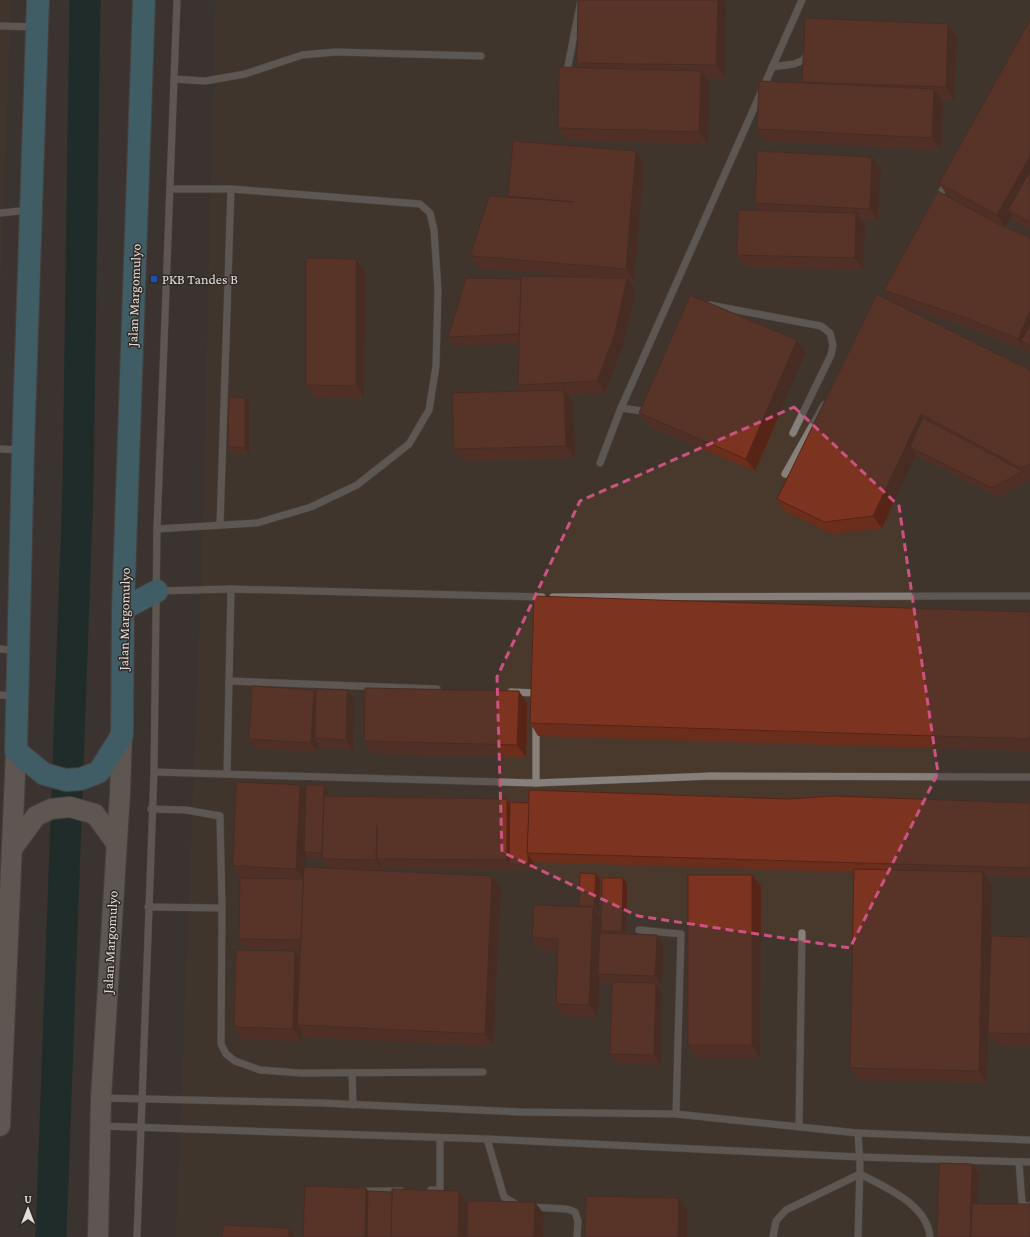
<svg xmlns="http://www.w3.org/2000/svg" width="1030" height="1237" viewBox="0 0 1030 1237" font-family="'Crimson Pro',serif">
<rect width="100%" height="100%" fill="#3a332f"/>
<g fill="#48392c">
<path d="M0,0H11L0,301Z"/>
<path d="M215,0H1030V1237H176L202,555Z"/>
</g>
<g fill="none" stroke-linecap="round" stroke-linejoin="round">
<path stroke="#002425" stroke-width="31" d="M51,1237L78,487L85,0"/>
<g stroke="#57514e" stroke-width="8">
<g id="service">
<path d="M0,26L35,27"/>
<path d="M772,67L794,64L804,60L807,53"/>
<path d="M566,76L581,0"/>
<path d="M174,79L205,81L245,74L302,55L336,52L481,56"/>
<path d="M936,201L948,181"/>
<path d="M0,213L30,210"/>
<path d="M710,305L821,326L830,333L833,345L831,355L793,433"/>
<path d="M621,408L642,411L649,406"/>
<path d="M0,449L22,450"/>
<path d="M600,463L621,408L802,0"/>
<path d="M785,474L824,405"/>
<path d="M220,525L231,189"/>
<path d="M157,529L257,523L311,507L357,485L409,444L429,410L436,366L438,290L434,230L430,213L420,204L231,189H170"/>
<path d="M231,589L229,681L437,689"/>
<path d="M159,591L231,589L542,597"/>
<path d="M553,597L1030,596"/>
<path d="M0,649L16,650"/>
<path d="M511,692L536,693V696"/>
<path d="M0,695L16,696"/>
<path d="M154,772L536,783L712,776L1030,777"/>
<path d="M227,773L229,681"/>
<path d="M536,783V725"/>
<path d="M151,809L186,810L220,816L222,908"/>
<path d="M148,907L222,908L221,1044L226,1054L235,1061L260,1070L301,1073L483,1072"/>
<path d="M639,930L681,934L676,1114"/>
<path d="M352,1073L353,1105"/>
<path d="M102,1098L322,1103L521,1112L676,1114L858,1133L1030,1140"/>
<path d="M101,1126L487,1139L860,1157L1030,1162"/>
<path d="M799,1127L802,933"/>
<path d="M858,1133L860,1165L858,1237"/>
<path d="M487,1139L504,1197L519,1206"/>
<path d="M1019,1162L1022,1203L1026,1206H1030"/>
<path d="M431,1190H440V1139"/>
<path d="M359,1191H401"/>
<path d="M530,1207L567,1209L575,1212L578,1221L577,1237"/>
<path d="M137,1237L154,772L157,529L177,0"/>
<path d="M773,1237L776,1221L786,1210L860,1174C885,1187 927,1204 930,1237"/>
</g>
</g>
<g stroke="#57514e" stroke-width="22">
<g id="secondary">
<path d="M12,849L36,816L51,809L70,807L95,814L116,843"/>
<path d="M0,1126L16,751"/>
<path d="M98,1237L101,1098L120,793L122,735"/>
</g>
</g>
<g stroke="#57514e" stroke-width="24">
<g id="trunk">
<path d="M38,0L23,450L16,751L44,774L66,780L81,779L99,772L122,735L123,609L144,0"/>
<path d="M123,609L157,591"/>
</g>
</g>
<use href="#service" stroke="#87807a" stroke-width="7"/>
<use href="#secondary" stroke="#87807a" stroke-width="20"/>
<use href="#trunk" stroke="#4890a9" stroke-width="22"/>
</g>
<g fill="#6b2d1c">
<path d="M726,3L725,78L705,77L709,83L708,144L566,140L558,128L580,68L577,63Z"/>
<path d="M1030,20V230L1017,223L1012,216L1005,227L947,195L939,183Z"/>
<path d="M957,36L954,100L941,99L943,101L940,150L765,141L757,129L803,83L802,82Z"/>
<path d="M636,151L644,164L634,281L629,280L636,290L623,345L605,393L568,395L573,402L575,458L463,461L454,449L522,391L518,385L519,343L454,346L448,337L521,279L588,277L478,268L470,256L509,198L508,196Z"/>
<path d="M872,157L881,169L878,221L861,220L865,225L863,270L745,267L737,255L760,211L755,203Z"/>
<path d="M1000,225L1030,237V354L1027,350V351L972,329L896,303L1030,370V480L998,497L917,456L916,455L882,528L832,534L785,511L777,499L892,302L884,290Z"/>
<path d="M356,259L365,271L364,398L314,397L306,385Z"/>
<path d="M797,340L806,352L755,471L648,426L639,413Z"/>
<path d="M249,404V454H233L228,447Z"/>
<path d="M1030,612V751L538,736L530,723Z"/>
<path d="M314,690L316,693L354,699L353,749L321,748L318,743V752L255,748L249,739Z"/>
<path d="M527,703L526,757L372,754L364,741Z"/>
<path d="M328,791V796L507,799L510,802L529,803L789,799L1030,803V877L986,876L992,884L990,975L1030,937V1046L997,1045L988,1033L987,1083L858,1080L850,1068L854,872L533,862V861L532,870L384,868L382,866V869L329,868L322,859L309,858L306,854L305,867L501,888L493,1046L305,1037L302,1032L301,1041L242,1039L234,1027L295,951L300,958V949L246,948L239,939L241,878L233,866L306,794Z"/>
<path d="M752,875L761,887L760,1058L696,1057L688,1045Z"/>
<path d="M623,878L627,884V934L657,935L663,944L662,986L658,985L662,992L661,1065L616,1063L610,1054L612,984L605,983L599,976L598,1017L564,1016L556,1004L558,951L540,950L532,938L579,907L600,880L599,913H597L601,920Z"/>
</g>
<g fill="#572417">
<path d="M718,0H724L726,3L725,78L716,65Z"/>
<path d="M948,24L957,36L954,100L946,87Z"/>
<path d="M701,71L709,83L708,144L699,132Z"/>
<path d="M934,89L943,101L940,150L932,138Z"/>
<path d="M636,151L644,164L634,281L626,269Z"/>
<path d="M1030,156V184L1008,210L1012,216L1005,227L997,215Z"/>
<path d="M872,157L881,169L878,221L870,209Z"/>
<path d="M856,213L865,225L863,270L855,258Z"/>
<path d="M356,259L365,271L364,398L356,386Z"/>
<path d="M627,278L636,290L623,345L605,393L597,381Z"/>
<path d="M1030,311V344L1021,341L1027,350V351L1018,339Z"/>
<path d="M797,340L806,352L755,471L746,459Z"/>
<path d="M564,390L573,402L575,458L566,446Z"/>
<path d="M245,398L249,404V454L245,448Z"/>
<path d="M921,414L929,427L910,447L916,455L882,528L873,516Z"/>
<path d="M314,690L321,699L315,738L318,743V752L311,743Z"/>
<path d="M347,690L354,699L353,749L346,740Z"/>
<path d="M519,691L527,703L526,757L517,745Z"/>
<path d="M300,785L308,797L304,852L306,854L305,881L296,869Z"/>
<path d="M324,785L328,791L326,859L322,853Z"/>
<path d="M507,799L514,809L509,864L507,860Z"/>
<path d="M377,825V859L382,866V869L376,860Z"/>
<path d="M528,855L533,861L532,870L528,864Z"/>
<path d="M983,872L992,884L987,1083L979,1071Z"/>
<path d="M596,874L600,880L599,913L594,907Z"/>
<path d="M752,875L761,887L760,1058L752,1045Z"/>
<path d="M492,876L501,888L493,1046L485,1034Z"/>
<path d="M623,878L627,884V938L622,931Z"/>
<path d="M593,907L601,920L599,974H598L599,976L598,1017L589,1005Z"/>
<path d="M657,935L663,944L662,986L655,976Z"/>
<path d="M295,951L304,964L297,1025L302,1032L301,1041L293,1029Z"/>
<path d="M656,983L662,992L661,1065L654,1055Z"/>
<path d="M972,1164L979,1173L976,1237H970Z"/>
<path d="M366,1188L375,1200L374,1237H365Z"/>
<path d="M459,1191L467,1203L466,1237H458Z"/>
<path d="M679,1198L687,1210V1237H678Z"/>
<path d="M535,1202L544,1214L543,1237H534Z"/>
<path d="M289,1228L296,1237H289Z"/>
</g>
<g fill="#7c3421" stroke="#572417">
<path d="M578,0H718L716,65L577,63Z"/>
<path d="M805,18L948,24L946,87L802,82Z"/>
<path d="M1030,20V156L997,215L939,183Z"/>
<path d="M559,67L701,71L699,132L558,128Z"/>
<path d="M759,81L934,89L932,138L757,129Z"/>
<path d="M513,141L636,151L626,269L470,256L489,196L574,202L508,196Z"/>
<path d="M757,151L872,157L870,209L755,203Z"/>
<path d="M1030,171V222L1008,210Z"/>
<path d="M938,191L1000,225L1030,237V311L1018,339L963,317L884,290Z"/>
<path d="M738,210L856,213L855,258L737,255Z"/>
<path d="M306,258L356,259V386L306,385Z"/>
<path d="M521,276L627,278L615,333L597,381L518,385Z"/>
<path d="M466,278L521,279L519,334L448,337Z"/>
<path d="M877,294L1030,370V464L1021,468L921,414L873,516L824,522L777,499Z"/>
<path d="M690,295L797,340L746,459L639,413Z"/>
<path d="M1030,325V346L1021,341Z"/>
<path d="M564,390L566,446L454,449L452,393Z"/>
<path d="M229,397L245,398V448L228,447Z"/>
<path d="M923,418L1023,471L992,488L910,447Z"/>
<path d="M534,596L1030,612V739L530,723Z"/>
<path d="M252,686L314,690L311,743L249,739Z"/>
<path d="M365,688L519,691L517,745L364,741Z"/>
<path d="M316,689L347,690L346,740L315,738Z"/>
<path d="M236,782L300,785L296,869L233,866Z"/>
<path d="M306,785H324L322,853L304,852Z"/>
<path d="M529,790L789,799L834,796L1030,803V868L527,853Z"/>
<path d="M324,796L507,799V860L377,859V825L376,860L322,859Z"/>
<path d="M510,802L529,803L527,853L528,855V864H509Z"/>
<path d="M304,867L492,876L485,1034L297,1025Z"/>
<path d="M854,869L983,872L979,1071L850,1068Z"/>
<path d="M580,873L596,874L594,907L579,906Z"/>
<rect x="688" y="875" width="64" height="170"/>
<path d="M240,878L303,879L301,940L239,939Z"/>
<path d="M602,878H623L622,931H601Z"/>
<path d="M534,905L593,907L589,1005L556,1004L558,939L532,938Z"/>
<path d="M600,933L657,935L655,976L598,974Z"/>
<path d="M991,936L1030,937V1034L988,1033Z"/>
<path d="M236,950L295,951L293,1029L234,1027Z"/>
<path d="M612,982L656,983L654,1055L610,1054Z"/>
<path d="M939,1163L972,1164L970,1237H937Z"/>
<path d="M305,1186L366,1188L365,1237H303Z"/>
<path d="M392,1189L459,1191L458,1237H391Z"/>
<path d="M368,1191L392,1192L391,1237H367Z"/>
<path d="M586,1196L679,1198L678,1237H585Z"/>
<path d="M468,1201L535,1202L534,1237H467Z"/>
<path d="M972,1204H1030V1237H971Z"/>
<path d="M223,1225L289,1228V1237H222Z"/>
</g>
<path d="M0 0H1030V1237H0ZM794,407L899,506L938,773L850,948L638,916L502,852L497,677L580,501Z" fill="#3a332f" fill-opacity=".55" fill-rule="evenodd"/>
<path fill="none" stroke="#cc5381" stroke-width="3" stroke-dasharray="8 5" stroke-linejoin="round" d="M794,407L899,506L938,773L850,948L638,916L502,852L497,677L580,501Z"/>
<rect fill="#1a4fb4" stroke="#302925" stroke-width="1.5" x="150" y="275" width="8" height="8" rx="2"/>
<g text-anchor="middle" stroke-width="3" stroke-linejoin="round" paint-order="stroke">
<g font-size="14" fill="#e2ddda" stroke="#302925" text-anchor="start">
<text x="162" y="284">PKB Tandes B</text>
</g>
<g font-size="14" fill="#e2ddda" stroke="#302925">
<text transform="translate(134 295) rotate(-88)" y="5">Jalan Margomulyo</text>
<text transform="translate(124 619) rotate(-89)" y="5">Jalan Margomulyo</text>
<text transform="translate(110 942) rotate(-87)" y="5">Jalan Margomulyo</text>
</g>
</g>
<g transform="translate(28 1209)" stroke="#302925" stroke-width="3" paint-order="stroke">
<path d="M0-3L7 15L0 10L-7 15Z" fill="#e2ddda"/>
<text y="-6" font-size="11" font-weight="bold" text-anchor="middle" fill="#e2ddda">U</text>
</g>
</svg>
